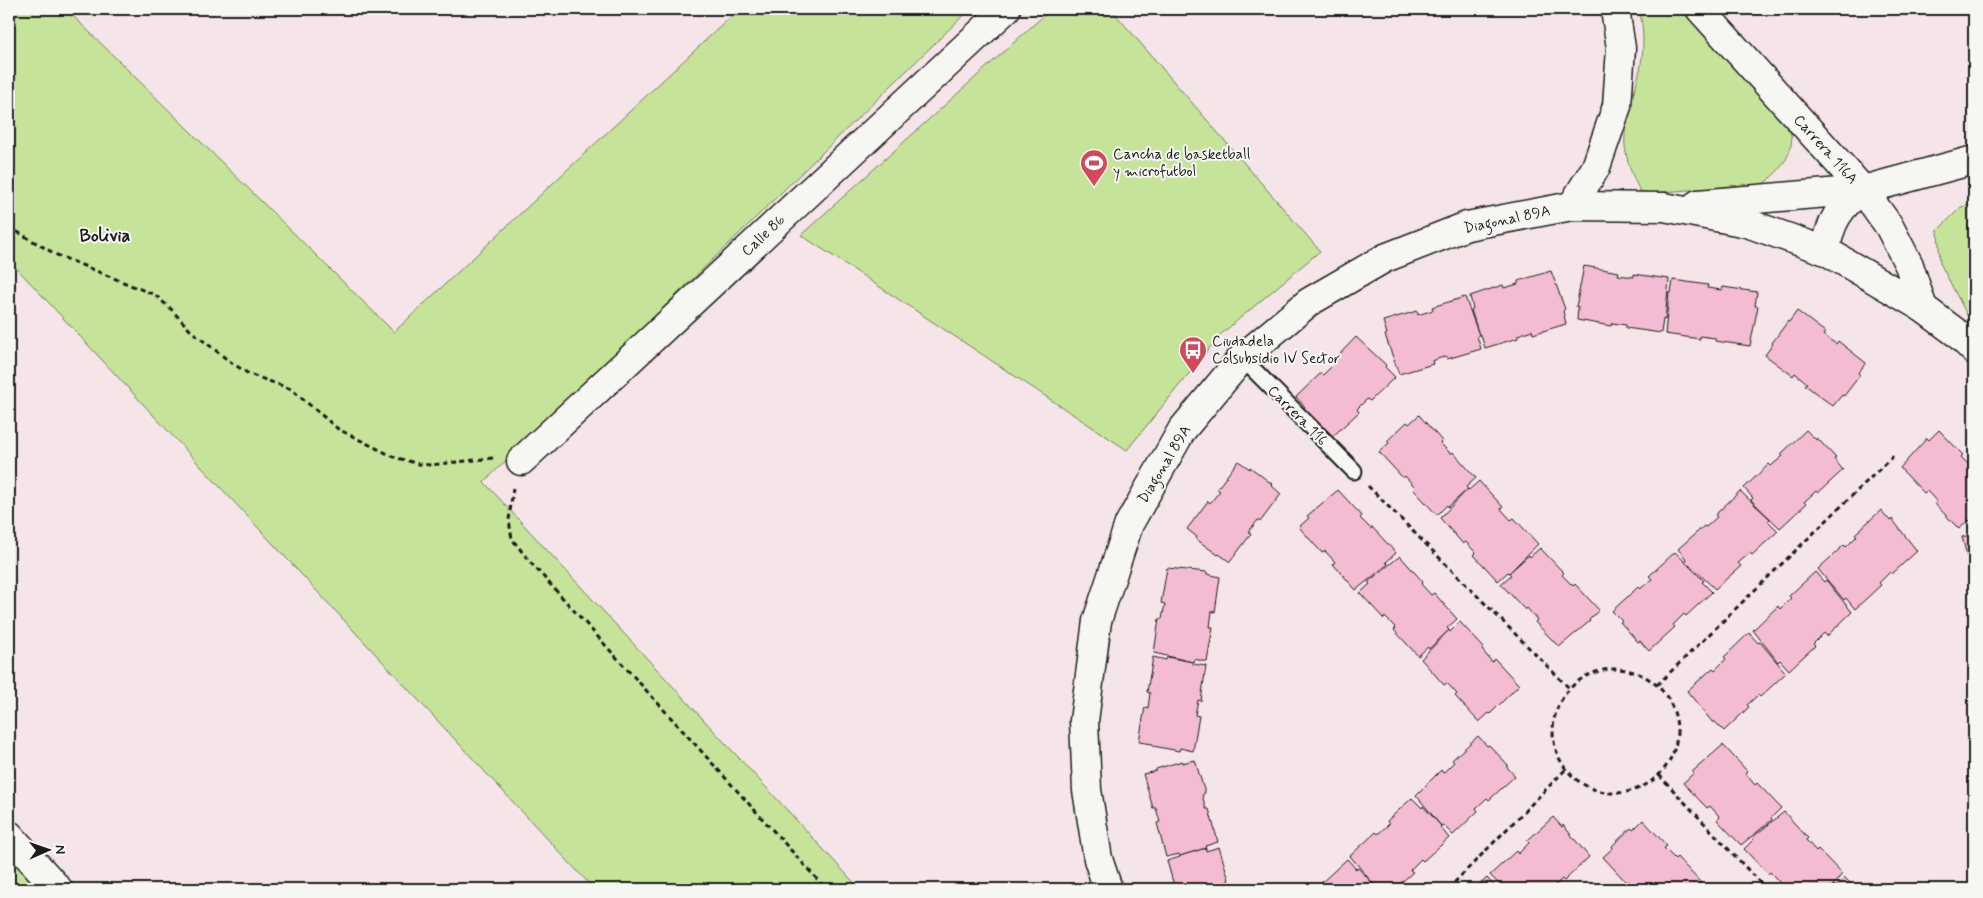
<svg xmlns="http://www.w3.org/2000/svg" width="1983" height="898" viewBox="0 0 1983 898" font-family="Mynerve,sans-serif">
<rect width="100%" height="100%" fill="#f5e5e8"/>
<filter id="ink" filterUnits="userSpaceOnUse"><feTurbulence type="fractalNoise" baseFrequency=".02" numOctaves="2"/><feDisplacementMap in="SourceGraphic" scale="10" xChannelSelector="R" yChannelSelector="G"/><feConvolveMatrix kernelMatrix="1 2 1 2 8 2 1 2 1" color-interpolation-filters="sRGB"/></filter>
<g filter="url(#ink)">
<g fill="#c6e39a" stroke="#71805b">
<path d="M9,9H66L394,332L739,9H970L484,482L860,889H594L9,260Z"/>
<path d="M1051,9H1111L1320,251L1220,335L1127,450L801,235Z"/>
<path d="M1639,9H1685L1783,117C1785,121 1789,126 1790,131C1797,152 1778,173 1763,184L1651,193L1640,191C1631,174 1623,153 1625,133C1627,107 1639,82 1642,58C1644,41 1643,25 1639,9Z"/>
<path d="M1974,204V323L1967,315L1940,263L1938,230L1961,207Z"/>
<path d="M9,853L40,889H9Z"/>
</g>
<g fill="#f4bcd2" stroke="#1c1c1c">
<path d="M1584,266L1619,272L1618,275L1634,277V274L1669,279L1665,320L1663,319L1661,333L1626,328V325L1612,323L1611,326L1577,320L1578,307H1576Z"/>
<path d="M1551,271L1565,309L1563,311L1566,324L1533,334L1532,330L1518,335V338L1485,348L1481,335H1479L1471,310L1473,309L1470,296L1503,285L1504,288L1518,284V281Z"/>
<path d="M1673,280L1708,285L1707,288L1722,290L1723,287L1757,292L1755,306H1758L1750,346L1715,341V338L1700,336V339L1665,334L1669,293H1671Z"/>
<path d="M1465,297L1479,335L1477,336L1481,349L1447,359L1446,356L1432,361L1433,364L1399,374L1385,335L1387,334L1383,321L1417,311L1418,315L1433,310L1432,307Z"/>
<path d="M1797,311L1825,332L1823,335L1836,344L1838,341L1866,363L1858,373L1860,375L1844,396L1842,395L1833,406L1805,385L1807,383L1795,373L1793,376L1765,355L1773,344L1772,343L1788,321L1789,322Z"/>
<path d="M1356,337L1386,365L1385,367L1395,377L1370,401L1367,399L1357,409L1359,412L1333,436L1324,427L1322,428L1303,409L1305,407L1296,397L1321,373L1323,375L1334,364L1332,362Z"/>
<path d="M1419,415L1442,441L1440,443L1451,454L1453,452L1476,478L1466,487L1468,489L1448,507L1447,505L1437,515L1413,489L1415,487L1405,476L1403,478L1379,452L1389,443L1387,441L1407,422L1409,424Z"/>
<path d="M1806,430L1816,440L1817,438L1836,458L1834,459L1843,470L1818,493L1816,491L1804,502L1806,504L1780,528L1751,500L1753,498L1744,488L1769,464L1771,466L1783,456L1781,454Z"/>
<path d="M1939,430L1963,455L1961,457L1972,468L1974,467V518L1971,522L1969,520L1959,529L1935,504L1937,502L1927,491L1924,493L1900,468L1927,438L1929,440Z"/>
<path d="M1238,461L1250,469V467L1272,484L1271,485L1281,494L1260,522L1258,520L1248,532L1251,534L1230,562L1219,554L1218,555L1196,539L1197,537L1187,529L1208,501L1210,503L1220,491L1217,489Z"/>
<path d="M1479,481L1503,507L1501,509L1511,520L1514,518L1538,544L1509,573L1508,572L1498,581L1474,555L1476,553L1466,542L1463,544L1440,518L1468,489L1469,490Z"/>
<path d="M1338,490L1362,516L1360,518L1371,529L1372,527L1396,553L1386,562L1388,564L1356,590L1333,564L1335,562L1325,551L1322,553L1299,527L1309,518L1307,516Z"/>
<path d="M1740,491L1770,519L1768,521L1778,531L1752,555L1750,553L1738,563L1741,566L1715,589L1686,561L1687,560L1678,549L1704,526L1706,527L1717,517L1715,515Z"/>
<path d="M1881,510L1890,521L1892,519L1917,551L1892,574L1890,572L1879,583L1881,585L1855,609L1846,598L1844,600L1818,569L1844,545L1846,547L1857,536L1855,534Z"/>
<path d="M1974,534V571H1971L1962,537Z"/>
<path d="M1540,548L1564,573L1562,575L1573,586L1575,584L1599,610L1589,620L1590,621L1559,647L1535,622L1537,620L1527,608L1525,610L1501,584L1511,575L1509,573L1529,555L1530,557Z"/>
<path d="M1675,552L1704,581L1702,582L1712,592L1686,616L1684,614L1673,625L1675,627L1649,651L1640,641L1638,642L1620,622L1622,621L1612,611L1638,587L1640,589L1652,579L1649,576Z"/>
<path d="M1400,556L1423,582L1421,584L1431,595L1434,593L1457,619L1447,628L1449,630L1429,649L1428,647L1418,656L1394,630L1396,628L1385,617L1384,619L1360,593L1370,584L1368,582Z"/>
<path d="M1167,568L1207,572V574L1220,577L1215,612L1212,611L1210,627H1213L1207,662L1194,659L1193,662L1154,653L1159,619H1162L1165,604L1161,603Z"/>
<path d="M1815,572L1824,582L1826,580L1852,612L1827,636L1824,633L1813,644L1815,646L1789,670L1780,660L1778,662L1753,630L1778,606L1780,609L1791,598L1789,596Z"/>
<path d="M1460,622L1484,648L1482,650L1492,662L1495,659L1519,685L1490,714L1489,713L1479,722L1455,696L1457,694L1447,683L1444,685L1421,659L1449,630L1450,632Z"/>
<path d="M1749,633L1758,643L1760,642L1786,673L1760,697L1758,695L1747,705L1749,707L1724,731L1714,721L1713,723L1687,691L1713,668L1715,670L1726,659L1724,657Z"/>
<path d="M1153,657L1166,660L1167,657L1193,662V664L1206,666L1201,701L1198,700L1195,715L1199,716L1193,751L1180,748L1179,751L1153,746V744L1139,742L1145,707L1148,708L1150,693L1147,692Z"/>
<path d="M1478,736L1487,746L1489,745L1508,765L1506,766L1515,776L1489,800L1487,798L1476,808L1478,811L1453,835L1443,825L1441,826L1416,795L1441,770L1443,773L1454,762L1452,760Z"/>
<path d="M1723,745L1747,771L1745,773L1755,785L1757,783L1781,808L1771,818L1772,820L1741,845L1717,820L1720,817L1710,806L1707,808L1683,783L1694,773L1692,772Z"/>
<path d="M1195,760L1205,793L1202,795L1206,809H1209L1218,842L1205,846L1206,848L1180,856L1179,854L1166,857L1157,823L1160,822L1156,808H1153L1143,774L1156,771V769L1182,761V763Z"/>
<path d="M1412,798L1422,808L1423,806L1441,826L1440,827L1449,838L1423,861L1421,859L1410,870L1413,872L1394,889H1381L1378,886L1376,887L1350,856L1376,832L1378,834L1389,824L1387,821Z"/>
<path d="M1784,812L1808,838L1806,840L1816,851L1818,849L1842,874L1830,889H1782L1779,886L1781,884L1770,872L1768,874L1744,849L1754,839L1753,837Z"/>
<path d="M1553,817L1562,827L1563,825L1589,857L1564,881L1562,879L1551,889H1500L1498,887L1500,885L1490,875L1516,851L1518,854L1529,843L1527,841Z"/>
<path d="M1643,820L1667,846L1664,848L1675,859L1677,857L1701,883L1694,889H1637L1629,881L1627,883L1603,857L1613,848L1612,846L1631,828L1633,830Z"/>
<path d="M1219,847L1229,880L1226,882L1228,889H1175L1167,861L1180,857V856L1206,848V851Z"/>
<path d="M1347,859L1356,869L1358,868L1376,887L1375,889H1319L1323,885L1321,883Z"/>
<path d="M1487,878L1496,888L1498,887L1500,889H1475Z"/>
<path d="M1845,878L1856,889H1830L1834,885L1835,887Z"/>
</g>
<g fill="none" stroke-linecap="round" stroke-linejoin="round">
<g stroke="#1c1c1c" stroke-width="19">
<path id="service" d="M1242,358L1354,471"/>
</g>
<g stroke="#1c1c1c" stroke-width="31">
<g id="minor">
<path d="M521,461L1006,9"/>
<path d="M9,835L58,889"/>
</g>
</g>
<g stroke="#1c1c1c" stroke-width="31">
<g id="tertiary">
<path d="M1700,9L1863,190L1889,226L1909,265L1923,308"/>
<path d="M1698,204L1863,190L1974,160"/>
<path d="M1572,206L1596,167L1617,106L1621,48L1615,9"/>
<path d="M1826,251C1829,223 1840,205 1863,190"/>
<path d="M1108,889L1098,859L1087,790L1084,721L1097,621L1129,524L1182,430L1242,358L1309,302L1385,258L1467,226L1572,206L1664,207L1747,223L1826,251L1923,308L1958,334L1974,350"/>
</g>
</g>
<g stroke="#1c1c1c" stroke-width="3" stroke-dasharray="5 4" stroke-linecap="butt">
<path d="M9,227L57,255L155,295L170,308L190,330L229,361L249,374L291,389L338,429L394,457L419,464L431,465L493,458"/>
<path d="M1368,486L1569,688"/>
<path d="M513,488L509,520L512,539L531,563L826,889"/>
<circle cx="1615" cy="731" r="62"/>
<path d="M1657,685L1893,456"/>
<path d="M1659,775L1766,889"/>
<path d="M1448,889L1565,770"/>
</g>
<use href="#service" stroke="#f6f6f2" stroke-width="15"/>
<use href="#minor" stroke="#f6f6f2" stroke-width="28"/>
<use href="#tertiary" stroke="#f6f6f2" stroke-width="28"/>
</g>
</g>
<defs>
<g id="stadium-pin" transform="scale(1.4375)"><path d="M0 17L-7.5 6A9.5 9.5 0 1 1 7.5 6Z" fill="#d1495b" stroke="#f6f6f2"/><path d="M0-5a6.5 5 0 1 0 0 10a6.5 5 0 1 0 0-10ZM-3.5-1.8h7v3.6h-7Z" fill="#fff"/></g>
<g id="bus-pin" transform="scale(1.4375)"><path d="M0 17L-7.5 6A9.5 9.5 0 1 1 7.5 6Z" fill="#d1495b" stroke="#f6f6f2"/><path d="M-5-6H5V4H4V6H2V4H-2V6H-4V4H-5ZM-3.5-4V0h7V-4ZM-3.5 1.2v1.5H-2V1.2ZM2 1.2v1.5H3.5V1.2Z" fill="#fff"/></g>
</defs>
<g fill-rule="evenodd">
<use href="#stadium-pin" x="1094" y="163"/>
<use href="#bus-pin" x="1193" y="350"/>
</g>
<g text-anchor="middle" stroke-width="4" stroke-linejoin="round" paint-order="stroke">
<g font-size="15" fill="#1c1c1c" stroke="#f6f6f2">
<text transform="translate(1826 149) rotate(48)" y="5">Carrera 116A</text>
<text transform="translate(1507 219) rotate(-12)" y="5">Diagonal 89A</text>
<text transform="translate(763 235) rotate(-43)" y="5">Calle 86</text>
<text transform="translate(1298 415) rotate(45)" y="5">Carrera 116</text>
<text transform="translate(1164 464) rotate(-59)" y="5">Diagonal 89A</text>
</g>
<g font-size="15" fill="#1c1c1c" stroke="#f6f6f2" text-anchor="start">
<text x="1113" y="159">Cancha de basketball<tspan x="1113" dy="17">y microfutbol</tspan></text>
<text x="1212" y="346">Ciudadela<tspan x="1212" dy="17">Colsubsidio IV Sector</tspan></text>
</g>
<g font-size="18" font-weight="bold" fill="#1c1c1c" stroke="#f6f6f2">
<text x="105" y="241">Bolivia</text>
</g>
</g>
<rect width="1983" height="898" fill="none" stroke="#f6f6f2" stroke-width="30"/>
<rect x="15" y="15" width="1953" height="868" fill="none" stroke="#1c1c1c" stroke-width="2" filter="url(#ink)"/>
<g transform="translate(48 850) rotate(88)" stroke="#f6f6f2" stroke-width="4" paint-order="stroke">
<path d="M0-4L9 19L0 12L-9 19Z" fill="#1c1c1c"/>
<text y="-8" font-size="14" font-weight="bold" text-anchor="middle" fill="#1c1c1c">N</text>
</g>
</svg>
